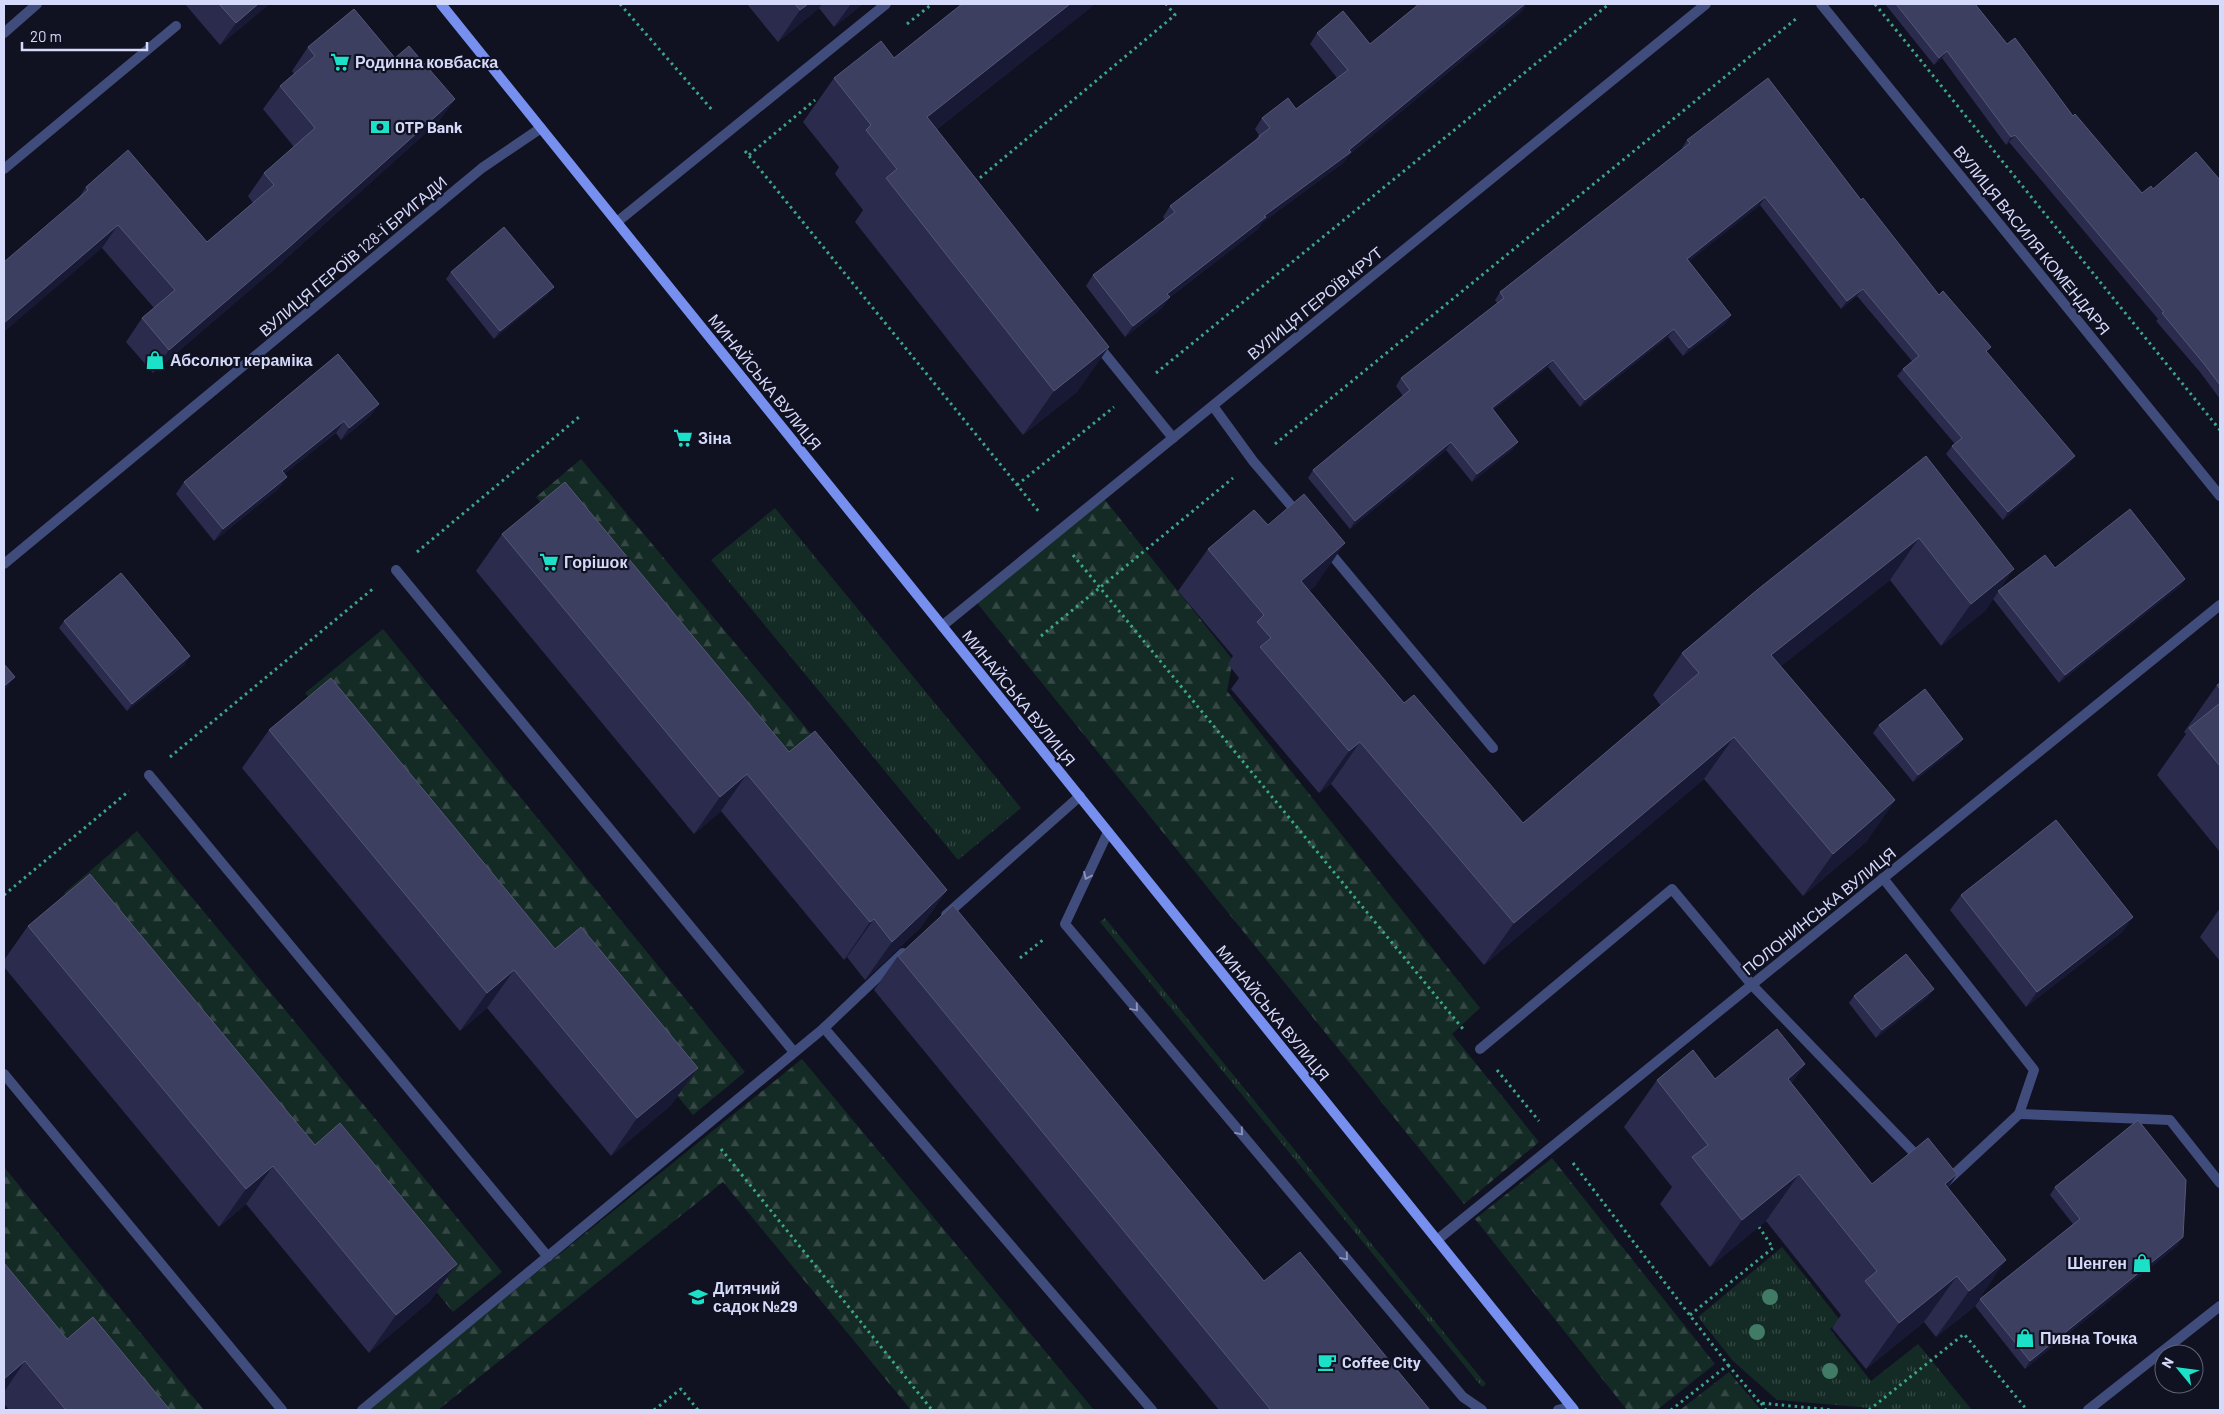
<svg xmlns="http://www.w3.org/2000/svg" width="2224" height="1414" viewBox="0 0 2224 1414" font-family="Barlow,sans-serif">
<defs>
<pattern id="grass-tufts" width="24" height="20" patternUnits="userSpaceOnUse" patternTransform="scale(1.25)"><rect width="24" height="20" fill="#142a24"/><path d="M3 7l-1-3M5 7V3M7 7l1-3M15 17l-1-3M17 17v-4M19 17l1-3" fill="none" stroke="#354845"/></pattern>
<pattern id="forest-firs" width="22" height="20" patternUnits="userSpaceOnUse" patternTransform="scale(1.25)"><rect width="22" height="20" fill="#142a24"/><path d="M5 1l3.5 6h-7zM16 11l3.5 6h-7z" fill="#354845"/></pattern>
</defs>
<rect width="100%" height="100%" fill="#101121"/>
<g fill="url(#grass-tufts)">
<path d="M775,508L1021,808L958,860L711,560Z"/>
<path d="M1105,918L1486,1384L1482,1387L1100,922Z"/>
<path d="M1782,1247L1840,1320L1830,1329L1871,1381L1918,1344L1972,1410H1893L1777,1400L1733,1361L1698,1317Z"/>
</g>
<g fill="url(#forest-firs)">
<path d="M581,459L940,888L767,773L536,497Z"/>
<path d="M1101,495L1233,660L1227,691L1480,1008L1452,1034L1539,1142L1464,1204L973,598Z"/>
<path d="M383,629L745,1072L693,1115L559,951L533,972L305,693Z"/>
<path d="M137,831L502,1272L453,1312L319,1150L294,1171L64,893Z"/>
<path d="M802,1059L1094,1410H911L723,1182L438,1410H366Z"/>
<path d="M1552,1158L1715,1364L1657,1410H1627L1475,1219Z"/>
<path d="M4,1167L204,1410H131L69,1336L43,1357L4,1309Z"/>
<path d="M1729,1372L1761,1410H1680Z"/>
</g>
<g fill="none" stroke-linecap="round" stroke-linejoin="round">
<g stroke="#3ca788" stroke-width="3" stroke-dasharray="2.5 4" stroke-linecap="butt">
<path d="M620,4L713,111"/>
<path d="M1875,4L2220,430"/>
<path d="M907,24L932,4"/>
<path d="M745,151L1040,513"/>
<path d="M749,155L815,100"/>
<path d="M975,182L1175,15L1166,4"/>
<path d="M1156,373L1609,4"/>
<path d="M1275,444L1797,18"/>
<path d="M1017,485L1114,407"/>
<path d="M417,552L579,417"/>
<path d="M1073,555L1463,1029"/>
<path d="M1041,636L1233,478"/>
<path d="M170,757L375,587"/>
<path d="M4,895L129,791"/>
<path d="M1020,958L1044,939"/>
<path d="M1497,1070L1539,1121"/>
<path d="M721,1149L932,1410"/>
<path d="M1573,1163L1728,1365L1671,1410"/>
<path d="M1690,1315L1773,1248L1759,1227"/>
<path d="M1728,1365L1760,1403L1833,1410"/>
<path d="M1761,1403L1766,1410"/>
<path d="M654,1410L681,1389L698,1410"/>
<path d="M1869,1410L1964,1334L2027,1410"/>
</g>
<g stroke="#404c7b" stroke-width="10">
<path d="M4,33L37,4"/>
<path d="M4,169L176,26"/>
<path d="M617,222L886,4"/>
<path d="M1096,343L1173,438"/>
<path d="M1213,406L1253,461L1299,515"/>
<path d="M1326,548L1493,748"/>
<path d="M396,570L794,1052"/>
<path d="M149,775L548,1257"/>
<path d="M1108,832L1065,924L1463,1397L1482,1410"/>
<path d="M1883,878L2034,1070L2019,1114L1947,1181"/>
<path d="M946,915L1080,796"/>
<path d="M824,1028L1152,1410"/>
<path d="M1480,1049L1672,889L1752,985L1921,1160"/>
<path d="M4,1074L282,1410"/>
<path d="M2019,1114L2170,1120L2220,1183"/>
<path d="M362,1410L824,1028L903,953"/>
<path d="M1558,1410L1572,1407"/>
<path d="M2088,1410L2220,1306"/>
</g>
<g stroke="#404c7b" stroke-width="10">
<path d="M1821,4L2220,496"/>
<path d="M4,564L482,168L541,128"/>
<path d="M942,626L1706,4"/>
<path d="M1437,1240L2220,605"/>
</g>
<path stroke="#7790ef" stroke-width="10" d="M441,4L1574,1410"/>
</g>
<g fill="#417b66">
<circle cx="1770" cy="1297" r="8"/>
<circle cx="1757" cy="1332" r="8"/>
<circle cx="1830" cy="1371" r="8"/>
</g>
<g fill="#2b2c4d">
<path d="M185,4H269L220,45Z"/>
<path d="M747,4H863L834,27L819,8L778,42Z"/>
<path d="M962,4H1095L937,129L1078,391L1023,435L855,222L863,210L835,174L839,167L803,122L834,78L894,58Z"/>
<path d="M1419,4H1527L1522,11L1349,155L1343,163L1262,223L1258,229L1170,297L1162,308L1125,337L1086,286L1093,275L1165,220L1163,217L1170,206L1255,140L1259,135L1255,129L1262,118L1296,109L1337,78L1310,44L1317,33L1370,44Z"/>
<path d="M1885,4H1975L2007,44L2142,193L2153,189L2220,180V399L2200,372L2156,321L2158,319L2009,142L2006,145L1942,58L1934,65Z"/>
<path d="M308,47L395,58L455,99L438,122L271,272L153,373L126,342L142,318L154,308L102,248L78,199L86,187L207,242L253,203L248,196L264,173L294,147L263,109L280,86L294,74L292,71Z"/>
<path d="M1687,140L1861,200L1939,295L1987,352L2070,463L2003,520L1946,454L1952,446L1955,444L1897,376L1903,369L1912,361L1857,296L1841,309L1760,205L1689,261L1731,315L1726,323L1683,356L1668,337L1580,407L1548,367L1493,410L1513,449L1472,482L1446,450L1350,529L1308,478L1313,470L1403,396L1396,386L1401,378L1497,303L1495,300L1500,292L1683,149L1682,148Z"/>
<path d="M451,272L548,294L494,339L446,279Z"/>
<path d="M379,404L370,416L341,440L336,433L284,474L287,477L278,489L214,541L176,494L184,482Z"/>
<path d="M1926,456L1999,591L2055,568L2185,579L2180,586L2059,683L1993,599L1985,611L1941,646L1890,580L1781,666L1895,800L1866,842L1803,896L1704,779L1484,965L1331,784L1319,793L1231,689L1239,678L1228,664L1233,656L1178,591L1208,549L1316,585L1309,591L1404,703L1523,823L1661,706L1653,695L1682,653Z"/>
<path d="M502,534L789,752L947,890L920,928L865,980L847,957L844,960L721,811L694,834L476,571Z"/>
<path d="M64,621L185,664L127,711L59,628Z"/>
<path d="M2220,683V852L2157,775L2186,734L2184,732L2217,685Z"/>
<path d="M1879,725L1963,739L1958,746L1913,782L1873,733Z"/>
<path d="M269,730L555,949L698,1068L671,1105L611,1156L487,1008L460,1031L242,768Z"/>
<path d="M1961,895L2133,917L2122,932L2026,1007L1950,910Z"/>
<path d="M2220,908V961L2200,937Z"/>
<path d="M28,926L315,1145L457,1264L430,1301L369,1353L246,1204L219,1227L4,967V960Z"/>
<path d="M898,956L1264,1281L1430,1410H1219L874,990Z"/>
<path d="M1854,996L1928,997L1876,1038L1849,1003Z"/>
<path d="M1805,1064L1791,1084L1872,1184L1957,1174L1948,1188L1974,1307L1936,1337L1924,1322L1866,1369L1832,1328L1841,1315L1766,1221L1710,1267L1660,1204L1672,1187L1624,1127L1657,1080L1715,1079Z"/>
<path d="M2055,1187L2178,1245L2025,1369L1975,1306L1980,1299L2073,1224L2050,1195Z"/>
<path d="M4,1263L67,1339L170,1410H9L4,1404Z"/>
</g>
<g fill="#181934">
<path d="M258,4H269L220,45L236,23Z"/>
<path d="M808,4H822L819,8L778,42L800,10Z"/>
<path d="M851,4H863L834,27Z"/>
<path d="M1070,4H1095L896,161L927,117Z"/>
<path d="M1525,4H1527L1522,11L1349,155L1343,163L1262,223L1258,229L1159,305L1167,294L1264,216L1349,150Z"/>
<path d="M1947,51L1942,58L1934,65L1939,58Z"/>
<path d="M455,99L438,122L271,272L153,373L169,350Z"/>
<path d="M2015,135L2009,142L2006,145L2011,137Z"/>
<path d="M1765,197L1760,205L1682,267L1687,259Z"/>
<path d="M118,225L102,248L4,332V323Z"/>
<path d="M554,287L548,294L494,339L500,331Z"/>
<path d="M1863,289L1857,296L1841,309L1847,301Z"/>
<path d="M1170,297L1162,308L1125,337L1133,326Z"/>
<path d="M1731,315L1726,323L1683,356L1689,348Z"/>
<path d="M1674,329L1668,337L1580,407L1585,400Z"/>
<path d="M1109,347L1078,391L1023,435L1054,391Z"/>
<path d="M1553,360L1548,367L1486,416L1492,408Z"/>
<path d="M379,404L370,416L341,440L349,428Z"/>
<path d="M344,421L336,433L273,483L282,471Z"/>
<path d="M1451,442L1446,450L1350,529L1355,521Z"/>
<path d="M1518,442L1513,449L1472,482L1477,474Z"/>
<path d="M2075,456L2070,463L2003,520L2008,512Z"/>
<path d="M287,477L278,489L214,541L223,529Z"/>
<path d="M1919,538L1890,580L1742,697L1771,655Z"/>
<path d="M1345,543L1316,585L1271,623L1301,581Z"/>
<path d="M2014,569L1985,611L1941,646L1971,604Z"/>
<path d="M2185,579L2180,586L2059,683L2065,675Z"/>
<path d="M190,656L185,664L127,711L132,704Z"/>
<path d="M15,677L5,690L4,692V686Z"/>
<path d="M1734,737L1704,779L1484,965L1514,923Z"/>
<path d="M1963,739L1958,746L1913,782L1918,775Z"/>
<path d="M1360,742L1331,784L1319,793L1349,751Z"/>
<path d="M747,774L721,811L694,834L720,797Z"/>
<path d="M1895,800L1866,842L1803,896L1833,854Z"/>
<path d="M947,890L920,928L865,980L892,942Z"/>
<path d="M2133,917L2122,932L2026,1007L2037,992Z"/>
<path d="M874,919L847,957L844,960L870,922Z"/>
<path d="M514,970L487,1008L460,1031L487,993Z"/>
<path d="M1934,989L1928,997L1876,1038L1882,1030Z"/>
<path d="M1805,1064L1772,1111L1788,1079Z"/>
<path d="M698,1068L671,1105L611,1156L637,1118Z"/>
<path d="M273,1166L246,1204L219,1227L246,1189Z"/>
<path d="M1799,1174L1766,1221L1710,1267L1742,1220Z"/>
<path d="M1957,1174L1925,1221L1945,1184Z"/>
<path d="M2183,1237L2178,1245L2025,1369L2030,1361Z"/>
<path d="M2006,1260L1974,1307L1936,1337L1969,1291Z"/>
<path d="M457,1264L430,1301L369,1353L396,1315Z"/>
<path d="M1957,1276L1924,1322L1866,1369L1899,1323Z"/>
<path d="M25,1361L4,1392V1379Z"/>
</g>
<g fill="#3d3f60" stroke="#555778">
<path d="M219,4H258L236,23Z"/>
<path d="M795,4H808L800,10Z"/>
<path d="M962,4H1070L927,117L1109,347L1054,391L886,178L897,169L866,130L871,125L834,78L881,41L894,58Z"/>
<path d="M1419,4H1525L1349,150L1351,152L1264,216L1266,217L1167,294L1170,297L1133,326L1093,275L1175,212L1170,206L1260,137L1259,136L1270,128L1262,118L1288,98L1296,109L1348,70L1317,33L1343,11L1370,44Z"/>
<path d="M1896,4H1975L2007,44L2015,38L2073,116L2075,114L2142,193L2151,186L2153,189L2196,152L2220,180V385L2205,365L2162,313L2164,312L2015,135L2011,137L1947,51L1939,58Z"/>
<path d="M354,9L395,58L409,46L455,99L287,249L169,350L142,318L175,290L118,225L4,323V262L88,190L86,187L128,150L207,242L274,185L264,173L315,128L280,86L315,56L308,47Z"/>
<path d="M1768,78L1861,200L1863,198L1939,295L1943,291L1991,347L1986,351L2075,456L2008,512L1952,446L1962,438L1903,369L1919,356L1863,289L1847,301L1765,197L1687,259L1731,315L1689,348L1674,329L1585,400L1553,360L1492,408L1518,442L1477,474L1451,442L1355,521L1313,470L1410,390L1401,378L1504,298L1500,292L1690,143L1687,140Z"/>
<path d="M504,227L554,287L500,331L451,272Z"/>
<path d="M338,354L379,404L349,428L344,421L282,471L287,477L223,529L184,482Z"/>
<path d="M1926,456L2014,569L1971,604L1919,538L1771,655L1895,800L1833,854L1734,737L1514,923L1360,742L1349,751L1260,647L1271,638L1257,622L1264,615L1208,549L1254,510L1268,525L1304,494L1345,543L1301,581L1404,703L1414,695L1523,823L1699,673L1682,653L1757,590Z"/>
<path d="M565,482L789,752L815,731L947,890L892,942L874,919L870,922L747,774L720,797L502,534Z"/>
<path d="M2130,509L2185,579L2065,675L1998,591L2045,555L2055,568Z"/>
<path d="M121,573L190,656L132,704L64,621Z"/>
<path d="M4,664L15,677L4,686Z"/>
<path d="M331,678L555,949L581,927L698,1068L637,1118L514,970L487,993L269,730Z"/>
<path d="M2220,683V689L2217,685Z"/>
<path d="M1925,689L1963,739L1918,775L1879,725Z"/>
<path d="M2220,703V766L2189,728Z"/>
<path d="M2056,820L2133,917L2037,992L1961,895Z"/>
<path d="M90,874L315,1145L340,1123L457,1264L396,1315L273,1166L246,1189L28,926Z"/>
<path d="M953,905L1264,1281L1300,1252L1430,1410H1271L898,956Z"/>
<path d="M1906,954L1934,989L1882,1030L1854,996Z"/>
<path d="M1777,1029L1805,1064L1788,1079L1872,1184L1928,1138L1957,1174L1945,1184L2006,1260L1969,1291L1957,1276L1899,1323L1865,1281L1877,1271L1799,1174L1742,1220L1692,1157L1708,1145L1657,1080L1693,1050L1715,1079Z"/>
<path d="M2138,1120L2186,1180L2183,1237L2030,1361L1980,1299L2080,1219L2055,1187Z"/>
<path d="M4,1263L67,1339L93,1317L170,1410H66L25,1361L4,1379Z"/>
</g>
<defs><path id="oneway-chevron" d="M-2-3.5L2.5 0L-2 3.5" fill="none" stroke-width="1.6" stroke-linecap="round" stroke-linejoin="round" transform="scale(1.25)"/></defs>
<g stroke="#8a92ba">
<use href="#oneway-chevron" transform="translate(1087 876) rotate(115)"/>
<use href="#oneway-chevron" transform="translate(1135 1008) rotate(50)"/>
<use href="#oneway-chevron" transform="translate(1240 1132) rotate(50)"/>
<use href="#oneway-chevron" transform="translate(1345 1257) rotate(50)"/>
</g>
<defs>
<g id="supermarket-bare" transform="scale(1.5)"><path d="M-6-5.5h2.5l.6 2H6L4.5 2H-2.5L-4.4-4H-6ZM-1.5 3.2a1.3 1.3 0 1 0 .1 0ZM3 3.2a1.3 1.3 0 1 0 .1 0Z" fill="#1ae1c7" stroke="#101121" stroke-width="2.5" paint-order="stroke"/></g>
<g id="bank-bare" transform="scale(1.5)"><path d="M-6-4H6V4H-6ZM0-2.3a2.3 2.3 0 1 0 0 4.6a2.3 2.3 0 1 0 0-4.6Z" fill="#1ae1c7" stroke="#101121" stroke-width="2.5" paint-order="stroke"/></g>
<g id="shop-bare" transform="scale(1.5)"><path d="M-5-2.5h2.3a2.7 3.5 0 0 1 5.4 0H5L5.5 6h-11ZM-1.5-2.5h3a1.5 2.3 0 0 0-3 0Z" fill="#1ae1c7" stroke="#101121" stroke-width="2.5" paint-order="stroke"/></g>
<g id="school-bare" transform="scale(1.5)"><path d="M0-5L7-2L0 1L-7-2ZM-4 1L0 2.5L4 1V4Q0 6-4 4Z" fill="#1ae1c7" stroke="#101121" stroke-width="2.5" paint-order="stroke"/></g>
<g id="cafe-bare" transform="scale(1.5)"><path d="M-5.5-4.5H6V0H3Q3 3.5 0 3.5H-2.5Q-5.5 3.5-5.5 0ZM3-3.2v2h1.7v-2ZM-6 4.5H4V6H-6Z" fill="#1ae1c7" stroke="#101121" stroke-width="2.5" paint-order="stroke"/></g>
</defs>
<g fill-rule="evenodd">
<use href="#supermarket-bare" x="340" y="62"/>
<use href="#bank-bare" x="380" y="127"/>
<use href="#shop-bare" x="155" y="360"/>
<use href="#supermarket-bare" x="683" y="438"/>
<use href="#supermarket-bare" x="549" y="562"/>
<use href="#shop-bare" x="2142" y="1263"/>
<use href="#school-bare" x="698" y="1297"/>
<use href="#shop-bare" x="2025" y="1338"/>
<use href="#cafe-bare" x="1327" y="1362"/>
</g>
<g text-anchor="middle" stroke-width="4.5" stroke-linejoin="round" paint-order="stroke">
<g font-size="16" font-weight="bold" fill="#d5d9fa" stroke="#101121" text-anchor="start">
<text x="355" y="68">Родинна ковбаска</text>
<text x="395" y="133">OTP Bank</text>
<text x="170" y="366">Абсолют кераміка</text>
<text x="698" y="444">Зіна</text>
<text x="564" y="568">Горішок</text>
<text x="2127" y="1269" text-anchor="end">Шенген</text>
<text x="713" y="1294">Дитячий<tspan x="713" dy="18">садок №29</tspan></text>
<text x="2040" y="1344">Пивна Точка</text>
<text x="1342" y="1368">Coffee City</text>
</g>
<g font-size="16" fill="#d5d9fa" stroke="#101121">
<text transform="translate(2032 240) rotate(51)" y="6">ВУЛИЦЯ ВАСИЛЯ КОМЕНДАРЯ</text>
<text transform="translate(353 256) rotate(-40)" y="6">ВУЛИЦЯ ГЕРОЇВ 128-Ї БРИГАДИ</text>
<text transform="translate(1315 303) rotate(-39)" y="6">ВУЛИЦЯ ГЕРОЇВ КРУТ</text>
<text transform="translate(765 382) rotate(51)" y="6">МИНАЙСЬКА ВУЛИЦЯ</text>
<text transform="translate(1019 698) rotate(51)" y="6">МИНАЙСЬКА ВУЛИЦЯ</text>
<text transform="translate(1819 911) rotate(-39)" y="6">ПОЛОНИНСЬКА ВУЛИЦЯ</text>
<text transform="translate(1273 1013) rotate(51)" y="6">МИНАЙСЬКА ВУЛИЦЯ</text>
</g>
</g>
<rect width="2224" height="1414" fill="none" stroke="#d5d9fa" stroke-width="10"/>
<g transform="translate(2179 1369) rotate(299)"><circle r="24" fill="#101121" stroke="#5f6178"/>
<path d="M0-4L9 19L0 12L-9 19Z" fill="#1ae1c7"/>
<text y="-8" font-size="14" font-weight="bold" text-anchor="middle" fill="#d5d9fa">N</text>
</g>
<path d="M22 42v8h125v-8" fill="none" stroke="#d5d9fa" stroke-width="2.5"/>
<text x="30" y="42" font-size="15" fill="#d5d9fa" stroke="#101121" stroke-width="4" paint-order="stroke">20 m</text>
</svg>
